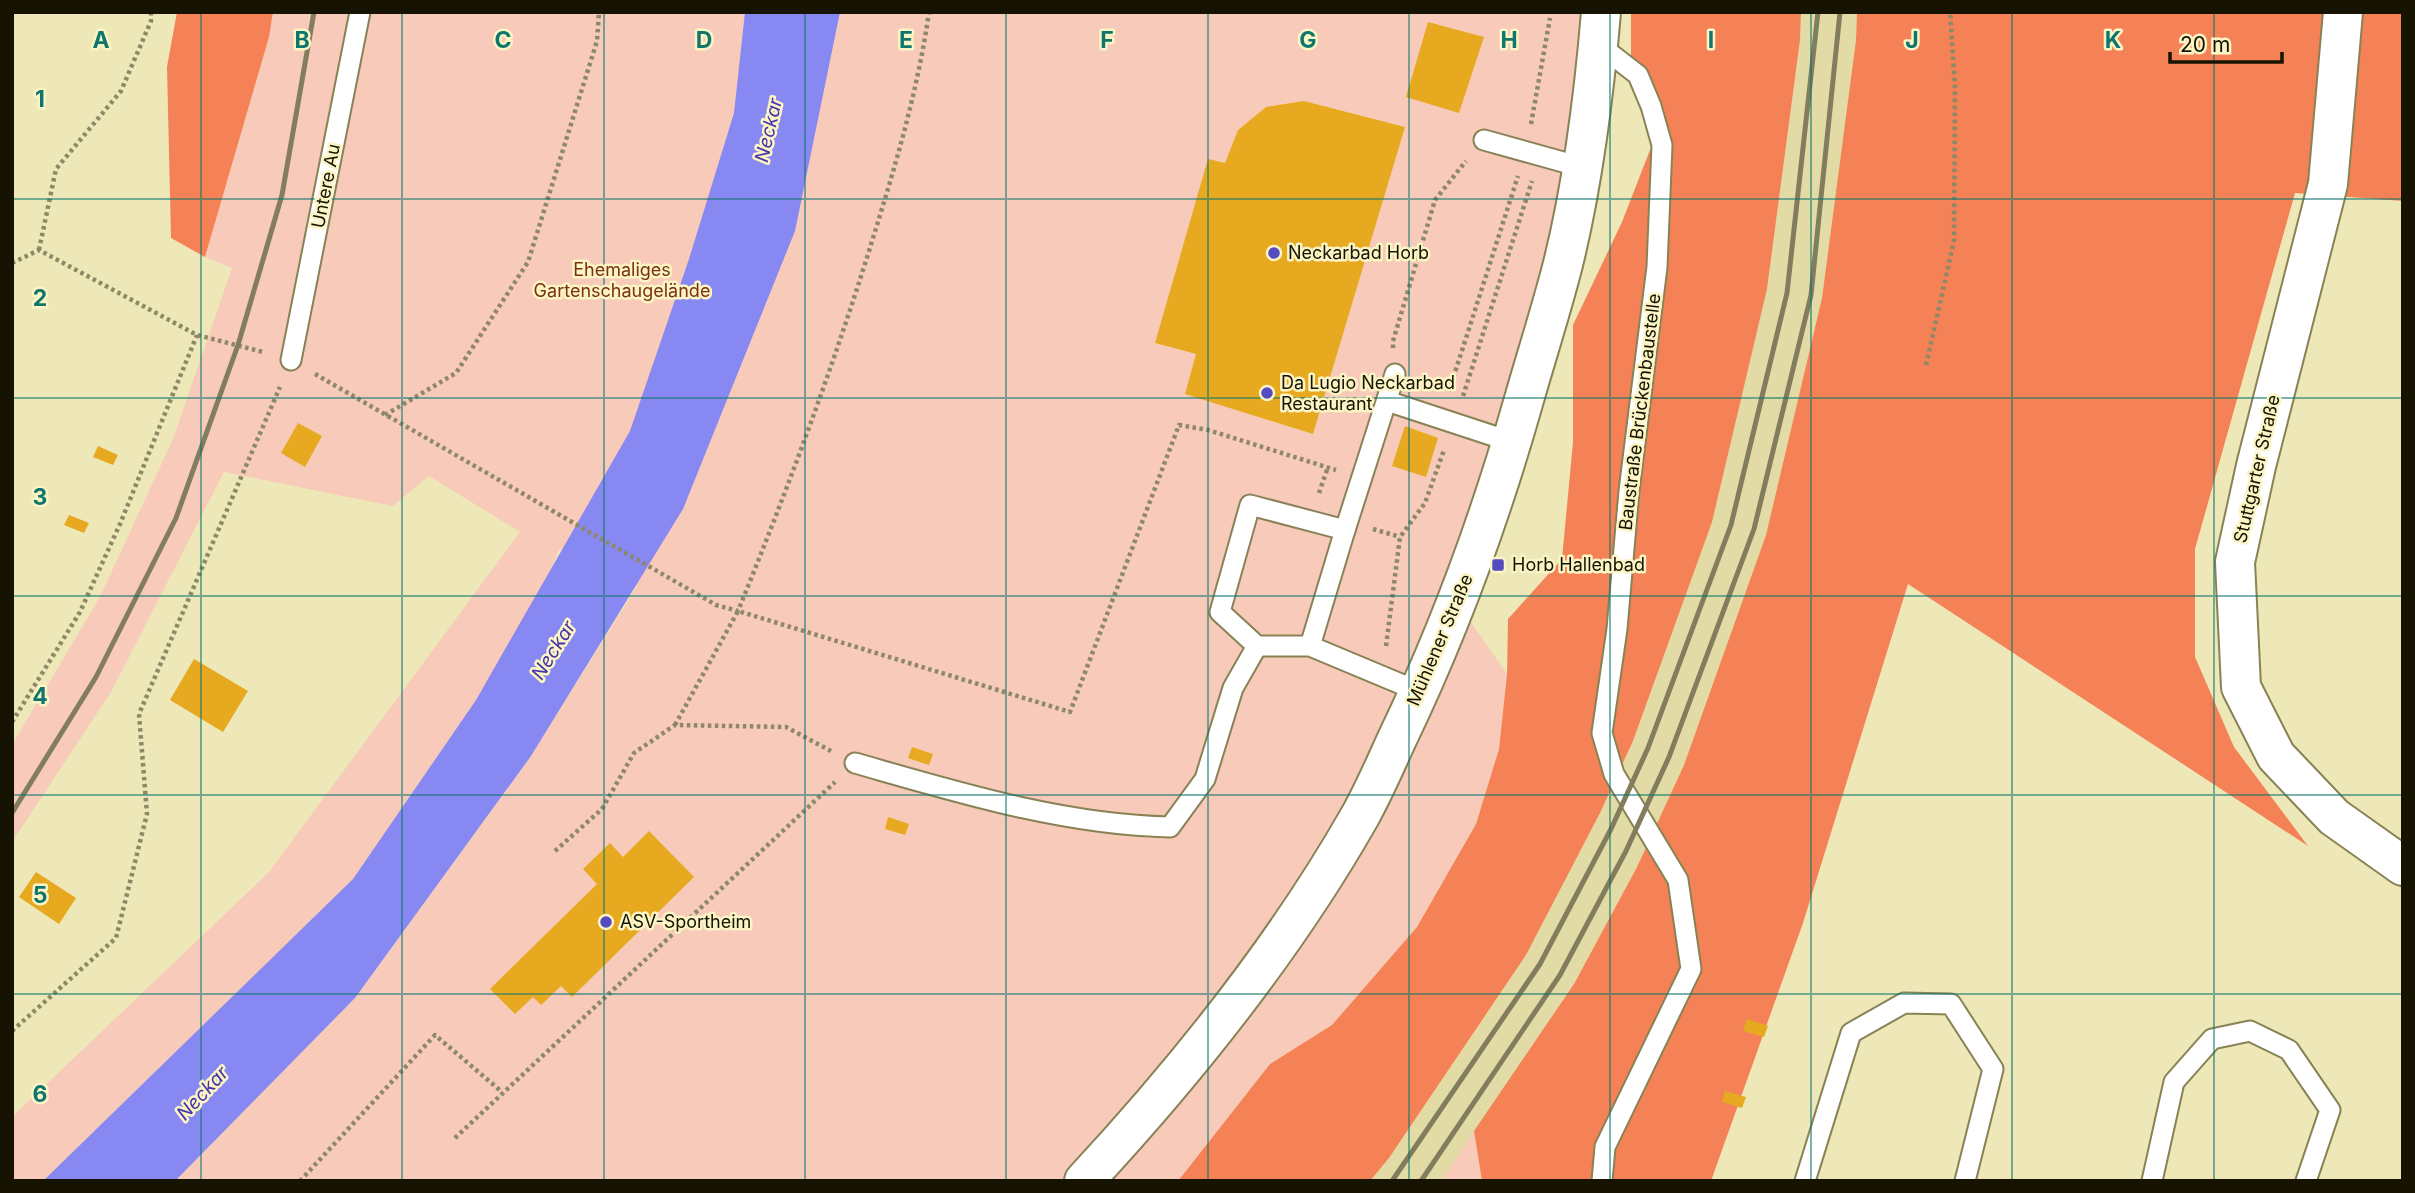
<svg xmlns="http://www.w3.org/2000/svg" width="2415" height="1193" viewBox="0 0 2415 1193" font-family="Inter,sans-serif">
<rect width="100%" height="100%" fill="#eee7b7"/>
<path fill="#e3dba5" d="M1801,12H1857L1856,40L1822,298L1766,535L1684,765L1637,867L1574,984L1441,1181H1370L1389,1158L1526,955L1600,813L1633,741L1712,519L1767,289L1800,40Z"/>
<g fill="#f8cab9" fill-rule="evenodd">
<path d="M273,12H1601L1589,124L1458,604L1507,674L1499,749L1476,824L1417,927L1332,1025L1270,1064L1178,1181H175L355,998L531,756L637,586L559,549L545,584L476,700L353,879L43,1181H12V1117L269,872L520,532L429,476L393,506L224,472L111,692L12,842V745L100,597L173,439L232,268L205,257L269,37ZM1304,101L1404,127L1313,434L1186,394L1196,354L1155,343L1238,130L1266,107Z"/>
<path d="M1474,1131L1482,1181H1441Z"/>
</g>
<g fill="#f58256">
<path d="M177,12H273L269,37L205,257L171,238L167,67Z"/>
<path d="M1631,12H1801L1800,40L1767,289L1712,522L1633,741L1600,813L1526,955L1389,1158L1370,1181H1178L1270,1064L1332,1025L1417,927L1476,824L1499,749L1507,674L1508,619L1562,559L1573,442V325L1622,222L1650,150L1669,135L1644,72L1631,57Z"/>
<path d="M1857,12H2403V201L2295,193L2195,549V657L2234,747L2308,846L1908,584L1803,923L1711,1181H1482L1474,1131L1574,984L1637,867L1684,765L1766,535L1822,298L1856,40Z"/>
</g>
<path fill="#8788f1" d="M745,12H840L795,231L683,509L531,756L355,998L175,1181H43L353,879L476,700L630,431L689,259L734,113Z"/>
<g fill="#e6a91f">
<path d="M1428,22L1484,37L1459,113L1406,97Z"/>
<path d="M1304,101L1405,127L1313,434L1185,394L1196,354L1155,343L1208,159L1225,163L1238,130L1266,107Z"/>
<path d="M298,423L322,436L305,467L281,453Z"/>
<path d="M1405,426L1438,438L1426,477L1392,466Z"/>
<path d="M98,446L118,455L113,465L93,457Z"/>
<path d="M69,515L89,523L84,533L64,525Z"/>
<path d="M194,659L248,691L223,732L170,700Z"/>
<path d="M912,747L933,754L929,765L908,758Z"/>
<path d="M888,817L909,824L905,835L885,829Z"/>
<path d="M649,831L694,877L572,997L561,986L541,1005L533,997L515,1014L490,989L597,884L583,869L610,843L623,857Z"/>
<path d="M36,872L76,898L59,924L19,897Z"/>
<path d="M1747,1019L1768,1026L1764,1037L1743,1031Z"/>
<path d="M1725,1091L1746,1097L1742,1108L1722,1102Z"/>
</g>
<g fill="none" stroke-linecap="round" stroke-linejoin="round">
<g stroke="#888255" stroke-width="23">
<g id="lane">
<path d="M1598,44L1638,75L1651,106L1662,145L1657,267L1629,491L1617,629L1602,733L1614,774L1678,880L1691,969L1605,1147L1602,1181"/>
<path d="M1484,140L1581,167"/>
<path d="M291,360L360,12"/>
<path d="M1387,401L1512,442"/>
<path d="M1345,530L1395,374"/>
<path d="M1310,646L1345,530L1250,505L1220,612L1257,646H1310L1420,692"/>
<path d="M855,763C957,792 1063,825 1170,827L1205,779L1233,688L1257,646"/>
<path d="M1805,1181L1851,1033L1904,1003L1951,1004L1993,1069L1965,1181"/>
<path d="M2152,1181L2174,1082L2212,1039L2250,1031L2289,1050L2330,1110L2306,1181"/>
</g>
</g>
<g stroke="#888255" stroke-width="42">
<path id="secondary" d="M1084,1181C1187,1070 1285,948 1360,816C1374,791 1385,765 1397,739C1449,631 1490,519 1523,403C1536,357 1551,311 1563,264C1583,183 1594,96 1601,12"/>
</g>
<g stroke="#888255" stroke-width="42">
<path id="primary" d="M2343,12L2328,184L2256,466L2235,562L2241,687L2276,756L2334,817L2403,866"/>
</g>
<g stroke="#8d8866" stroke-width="4.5" stroke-dasharray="3.5 3.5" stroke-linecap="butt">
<path d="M1531,124L1550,18"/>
<path d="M39,250L56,169L121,91L151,21V12"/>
<path d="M12,263L39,250L197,335L263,352"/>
<path d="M1393,348V341L1435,200L1466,161"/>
<path d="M1926,365L1954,241L1955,87L1950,12"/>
<path d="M315,374L716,605L738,611C788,488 834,365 873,238C896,164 918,89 929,12"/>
<path d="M1449,391L1518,176"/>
<path d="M1463,396L1532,181"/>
<path d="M385,415L456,373L528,262L597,41L599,12"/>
<path d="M1319,493L1328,467"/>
<path d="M1373,529L1400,537"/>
<path d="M1386,646L1400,537L1425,503L1444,450"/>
<path d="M12,722L80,612L120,524L197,335"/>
<path d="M675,725L738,611L1070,712L1179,425L1208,430L1336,470"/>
<path d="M555,851L602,809L634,753L675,725L786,727L831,751"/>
<path d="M12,1031L116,938L147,814L139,714L280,387"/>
<path d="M455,1138L835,782"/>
<path d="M300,1181L435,1035L502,1092"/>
</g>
<use href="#lane" stroke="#fff" stroke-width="19"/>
<use href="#secondary" stroke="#fff" stroke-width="38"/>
<use href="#primary" stroke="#fff" stroke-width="38"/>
<g stroke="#827d5d" stroke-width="5">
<path d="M12,813L96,677L176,518L238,345L282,195L314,12"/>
<path d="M1392,1181L1540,964L1611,829L1648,748L1731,525L1787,293L1818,12"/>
<path d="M1421,1181L1560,975L1626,851L1669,757L1754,529L1811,295L1840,12"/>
</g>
</g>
<path fill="none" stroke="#0f766e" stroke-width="2" stroke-opacity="0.55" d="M201,12V1181M402,12V1181M604,12V1181M805,12V1181M1006,12V1181M1208,12V1181M1409,12V1181M1610,12V1181M1811,12V1181M2012,12V1181M2214,12V1181M12,199H2403M12,398H2403M12,596H2403M12,795H2403M12,994H2403"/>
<g fill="#544ac1" stroke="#fbf4c4" stroke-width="2.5">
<circle cx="1274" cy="253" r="7"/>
<circle cx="1267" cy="393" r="7"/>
<rect x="1491" y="558" width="14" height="14" rx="3.5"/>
<circle cx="606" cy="922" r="7"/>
</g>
<g text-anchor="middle" stroke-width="5" stroke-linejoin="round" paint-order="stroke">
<g font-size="18" fill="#161303" stroke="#fbf4c4">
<text transform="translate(326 186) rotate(-79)" y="6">Untere Au</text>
<text transform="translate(1640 412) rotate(-83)" y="6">Baustraße Brückenbaustelle</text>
<text transform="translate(2257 469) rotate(-77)" y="6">Stuttgarter Straße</text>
<text transform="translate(1440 640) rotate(-67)" y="6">Mühlener Straße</text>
</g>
<g font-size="18" fill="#161303" stroke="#fbf4c4" text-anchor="start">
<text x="1288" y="259">Neckarbad Horb</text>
<text x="1281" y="389">Da Lugio Neckarbad<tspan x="1281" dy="21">Restaurant</tspan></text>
<text x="1512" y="571">Horb Hallenbad</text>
<text x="620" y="928">ASV-Sportheim</text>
</g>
<g font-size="18" fill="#7a3113" stroke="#fbf4c4">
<text x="622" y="276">Ehemaliges<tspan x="622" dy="21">Gartenschaugelände</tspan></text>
</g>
<g font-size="19" font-style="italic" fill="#4333ab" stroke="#fbf4c4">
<text transform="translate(768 130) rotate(-77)" y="7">Neckar</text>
<text transform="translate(553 650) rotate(-58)" y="7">Neckar</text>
<text transform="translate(202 1093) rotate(-47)" y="7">Neckar</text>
</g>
</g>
<g font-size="23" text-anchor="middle" font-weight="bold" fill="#0f766e" stroke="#fbf4c4" stroke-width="5" stroke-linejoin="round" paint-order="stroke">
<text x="101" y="48">A</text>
<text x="302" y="48">B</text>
<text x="503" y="48">C</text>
<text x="704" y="48">D</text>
<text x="906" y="48">E</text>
<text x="1107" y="48">F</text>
<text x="1308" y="48">G</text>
<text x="1509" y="48">H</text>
<text x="1711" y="48">I</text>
<text x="1912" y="48">J</text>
<text x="2113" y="48">K</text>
<text x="40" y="107">1</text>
<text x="40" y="306">2</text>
<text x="40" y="505">3</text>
<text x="40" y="704">4</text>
<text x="40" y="903">5</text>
<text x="40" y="1102">6</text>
</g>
<rect width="2415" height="1193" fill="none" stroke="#161303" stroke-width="28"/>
<path d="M2170 52v10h112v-10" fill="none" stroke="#161303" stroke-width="3.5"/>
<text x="2180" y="52" font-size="21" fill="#161303" stroke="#fbf4c4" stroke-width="5" paint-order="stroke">20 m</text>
</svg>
